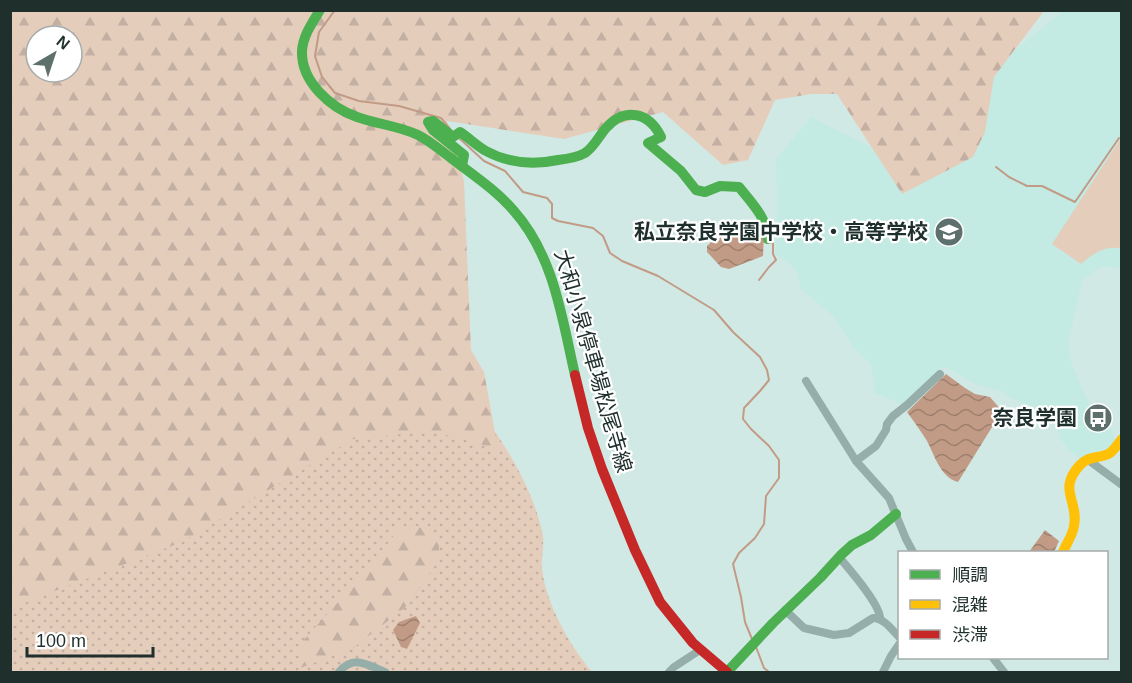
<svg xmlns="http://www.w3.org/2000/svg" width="1132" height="683" viewBox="0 0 1132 683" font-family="Helvetica,'Noto Sans JP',sans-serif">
<defs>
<pattern id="green-dots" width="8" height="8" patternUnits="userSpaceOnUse" patternTransform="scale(1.5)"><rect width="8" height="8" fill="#e5cdbc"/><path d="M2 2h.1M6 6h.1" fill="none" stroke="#c4b0a2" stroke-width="1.8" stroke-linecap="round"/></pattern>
<pattern id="forest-firs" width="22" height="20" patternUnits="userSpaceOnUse" patternTransform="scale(1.5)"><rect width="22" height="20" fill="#e5cdbc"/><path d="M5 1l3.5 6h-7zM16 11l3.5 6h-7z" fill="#c4b0a2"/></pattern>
<pattern id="water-waves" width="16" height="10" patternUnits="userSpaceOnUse" patternTransform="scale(1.5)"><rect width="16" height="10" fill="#c29b86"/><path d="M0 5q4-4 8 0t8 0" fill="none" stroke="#9d7f6e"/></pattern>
</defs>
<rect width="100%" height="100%" fill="#d1e9e4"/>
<path fill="#c3ebe3" d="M1096,10L1121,12V268L1102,266L1082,280L1069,341L1070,358L1082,389L1092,409L1103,417L1110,425L1115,440L1110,447L1081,460L1068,449L1060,438L1057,427L1058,419L1041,410L1011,398L1004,392L976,384L947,368H940L903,405L875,393L871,364L853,347L833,316L801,289L796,269L775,254L777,210L776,159L811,117L916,169L978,80L1063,11Z"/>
<path fill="url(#green-dots)" d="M480,410C503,442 523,473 536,510C539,519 542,529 543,537C544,548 541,559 542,569C546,604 570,646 592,672H11V592L276,445Z"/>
<g fill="url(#forest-firs)" fill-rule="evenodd">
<path d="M11,11H1044L994,77L985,132L973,157L902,194L837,94H811L775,100L748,160L723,165L663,112L564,139L447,121L464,181L471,350L484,372L498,449L431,431L353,439L182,542L11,608ZM36,36H72V72H36Z"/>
<path d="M416,526L439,535V560L407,606L352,649L300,668L301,643L358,580L364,577L399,528Z"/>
</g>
<path fill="#e5cdbc" d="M1121,138V248C1103,246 1094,253 1081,264L1052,244Z"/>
<g fill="url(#water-waves)">
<path d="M760,221L764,231L763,256L729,269L721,267L707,252V246L712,241Z"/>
<path d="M946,374L965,388L975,394L990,397L1002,411L958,482C940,477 935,456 927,441C921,431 914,422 907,412Z"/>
<path d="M1045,530L1059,541L1054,552H1029Z"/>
<path d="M416,616L420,623L407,649L401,647L393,630L399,622Z"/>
</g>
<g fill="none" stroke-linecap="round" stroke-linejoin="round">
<g stroke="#c29b86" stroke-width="2">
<path d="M335,10L319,32L315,56L322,77L335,93L359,101L399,106L441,118L451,130"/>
<path d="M459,138L484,161L505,171L523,192L547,198L552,204V218L558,221L593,228L603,236L610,253L622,261L658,276L714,310L733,332L760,357L767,370L769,380L760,391L744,408L743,419L751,429L769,446L779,460V478L766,496L764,524L755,538L739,553L733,564L741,597L745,622L752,639"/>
<path d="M996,167L1009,177L1027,186H1042L1075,202L1119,138"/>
<path d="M759,280L769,267L776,260L773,254V243L764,242"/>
<path d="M756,647L764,668L769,672"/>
</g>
<g stroke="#96aea9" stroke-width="8">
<path d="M806,381L856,461L889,498L906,539L913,552"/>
<path d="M1087,459L1122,485"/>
<path d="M856,461L876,446L886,430L887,424L893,416L907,405L940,374"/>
<path d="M839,557C849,569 881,605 880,619"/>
<path d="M785,610L804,628L834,635L849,633L873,618C884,618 892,630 900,638"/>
<path d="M993,658L1004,672"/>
<path d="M339,672C354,654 367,665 385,672"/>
<path d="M669,672L674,667L700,650"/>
<path d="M883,672L891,656L900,643"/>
</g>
<g stroke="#4caf50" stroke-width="10">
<path d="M320,10C312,23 303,36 302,51C301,82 331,108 357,117C377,124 399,126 418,135C430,141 440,150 451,158C473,175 496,190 514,211C554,256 562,318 575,375"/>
<path d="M462,166L464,155L433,130L428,122L433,121L453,137L460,132C469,138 477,146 486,151C508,163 534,165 558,160C567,159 578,157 585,153C594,147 599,136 606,128C625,107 649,112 661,137L648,143L681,171L696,190L705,192L720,186L739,187C752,203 767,218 768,239"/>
<path d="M727,672L773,623L820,578L842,554L852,545L871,535L896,514"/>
</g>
<path stroke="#ffc107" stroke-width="10" d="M1063,552C1066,544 1073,535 1074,526C1079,500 1057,490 1080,465C1089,455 1100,459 1110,453C1114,450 1119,443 1122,439"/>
<path stroke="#c62828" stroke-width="10" d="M575,375L588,428L602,469L635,550L660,602L693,643L727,672"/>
</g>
<defs>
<g id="school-disc" transform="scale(1.5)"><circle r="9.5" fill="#5d706c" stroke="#fff"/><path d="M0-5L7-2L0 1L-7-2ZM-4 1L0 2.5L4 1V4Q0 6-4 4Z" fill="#fff"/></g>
<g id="bus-disc" transform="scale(1.5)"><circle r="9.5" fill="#5d706c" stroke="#fff"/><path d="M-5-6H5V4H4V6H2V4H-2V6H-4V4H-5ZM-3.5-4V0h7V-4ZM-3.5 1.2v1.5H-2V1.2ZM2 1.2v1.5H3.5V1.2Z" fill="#fff"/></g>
</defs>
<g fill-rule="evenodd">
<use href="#school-disc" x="949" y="232"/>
<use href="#bus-disc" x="1098" y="418"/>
</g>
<g text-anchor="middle" stroke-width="4.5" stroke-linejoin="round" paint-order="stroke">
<g font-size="21" font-weight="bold" fill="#1e2f2c" stroke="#fff" text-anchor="end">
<text x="928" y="239">私立奈良学園中学校・高等学校</text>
<text x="1077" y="425">奈良学園</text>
</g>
<g font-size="21" fill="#1e2f2c" stroke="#fff">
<text transform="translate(593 361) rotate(74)" y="7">大和小泉停車場松尾寺線</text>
</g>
</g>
<rect width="1132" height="683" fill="none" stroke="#1e2f2c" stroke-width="24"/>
<rect x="898" y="551" width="210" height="108" fill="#ffffff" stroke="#a5acab" stroke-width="1.5"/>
<rect x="910" y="570" width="30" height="9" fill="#4caf50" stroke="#a5acab" stroke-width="1.5"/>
<text x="952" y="581" font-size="18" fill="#1e2f2c">順調</text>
<rect x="910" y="600" width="30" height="9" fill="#ffc107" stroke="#a5acab" stroke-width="1.5"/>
<text x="952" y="611" font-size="18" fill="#1e2f2c">混雑</text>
<rect x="910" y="630" width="30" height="9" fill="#c62828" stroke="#a5acab" stroke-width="1.5"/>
<text x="952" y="641" font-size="18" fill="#1e2f2c">渋滞</text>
<g transform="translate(54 54) rotate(39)"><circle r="28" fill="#ffffff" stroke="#a5acab" stroke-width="1.5"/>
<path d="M0-4.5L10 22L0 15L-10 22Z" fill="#5d706c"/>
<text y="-9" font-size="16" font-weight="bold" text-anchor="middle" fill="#1e2f2c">N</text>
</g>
<path d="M27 647v9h126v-9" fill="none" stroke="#1e2f2c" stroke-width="3"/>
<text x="36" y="647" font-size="18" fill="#1e2f2c" stroke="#ffffff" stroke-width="4.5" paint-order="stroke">100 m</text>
</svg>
